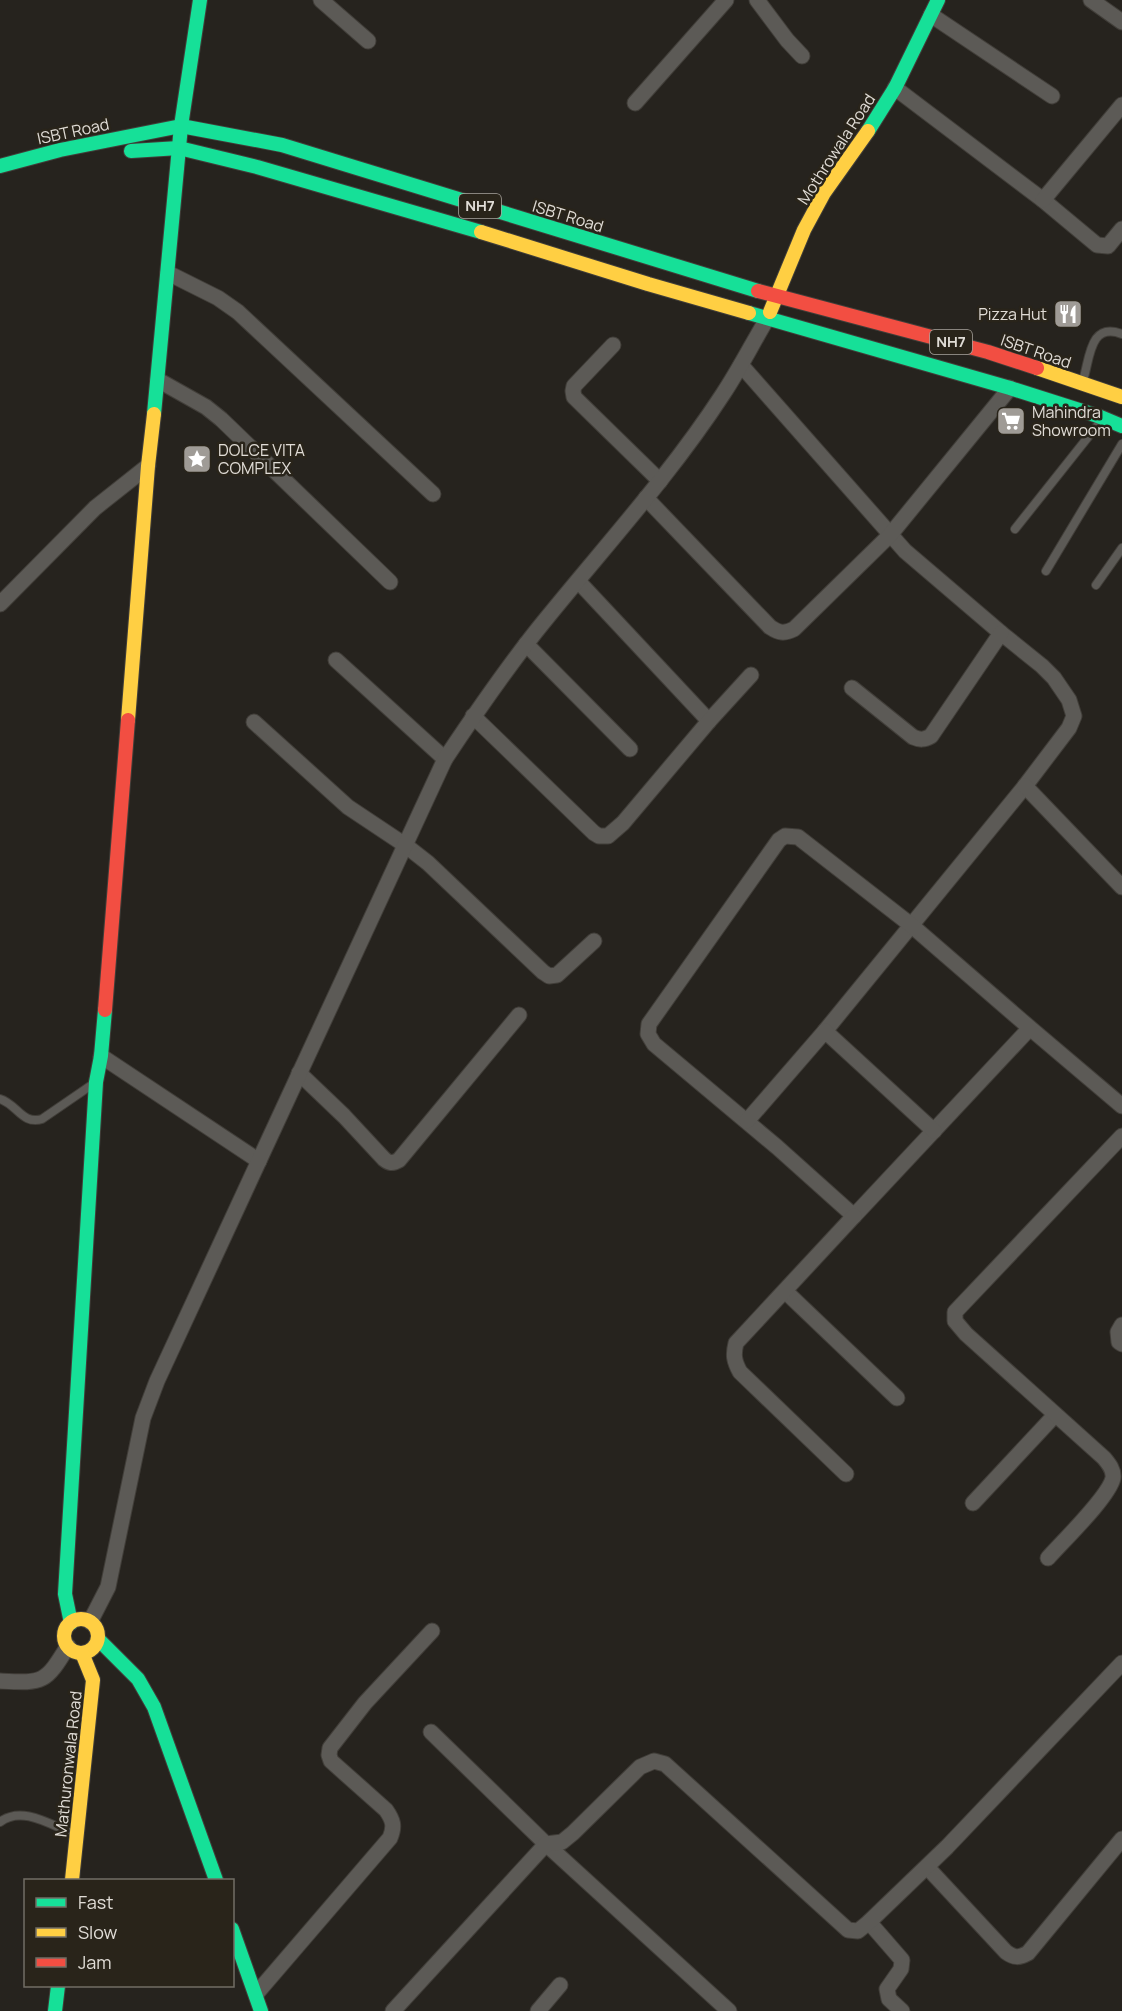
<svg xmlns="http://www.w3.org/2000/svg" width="1122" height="2011" viewBox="0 0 1122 2011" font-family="Manrope,sans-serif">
<rect width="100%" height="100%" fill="#26231e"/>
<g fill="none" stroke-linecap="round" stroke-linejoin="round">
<g stroke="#413e39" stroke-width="10">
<g id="lane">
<path d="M1084,377C1090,355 1091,322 1122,334"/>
<path d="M1015,529L1100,422"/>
<path d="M1046,571L1122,444"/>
<path d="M1096,585L1122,548"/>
<path d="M0,1099C17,1104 22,1125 42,1119L93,1084"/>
<path d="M0,1822C22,1805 51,1825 74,1834"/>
</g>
</g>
<g stroke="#413e39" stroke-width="17">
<g id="street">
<path d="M321,0L368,41"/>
<path d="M757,0L787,40L802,56"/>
<path d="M1091,0L1122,22"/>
<path d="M931,15L1052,96"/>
<path d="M895,88L1043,200L1097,245L1108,246L1122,229"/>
<path d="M635,103L726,0"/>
<path d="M1043,200L1122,105"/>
<path d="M168,273L218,298L238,312L433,494"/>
<path d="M613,345L574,386L573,391L574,397L660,481"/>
<path d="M741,365L905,551L1001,633L1042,666L1054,678L1069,700L1074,716L1069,728L1025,786L825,1031"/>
<path d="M158,380L206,407L221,419L390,582"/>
<path d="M646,498L770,627C779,633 784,634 794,629L890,535L1010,388"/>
<path d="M578,581L709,721"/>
<path d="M0,604L95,508L148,466"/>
<path d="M526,644L630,749"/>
<path d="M336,660L445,759"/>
<path d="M852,688L913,737C920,740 924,740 931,736L1001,633"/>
<path d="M473,716L594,833L599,836H608L623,823L709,721L751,675"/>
<path d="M254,722L348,807L405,845L428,863L543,972L549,976L557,975L594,941"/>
<path d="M1025,786L1122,887"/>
<path d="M1030,1028L911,925L798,837L785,836L779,840L649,1024L648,1034L654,1044L777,1147L854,1216L1030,1028L1122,1106"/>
<path d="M101,1056L259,1161"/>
<path d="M299,1073L344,1116L384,1159C389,1163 392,1164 399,1160L519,1015"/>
<path d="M747,1121L825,1031L934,1131"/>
<path d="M785,1291L897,1398"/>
<path d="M1122,1325L1118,1332L1119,1342L1122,1344"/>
<path d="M846,1474L740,1372C734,1361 733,1355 736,1343L854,1216"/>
<path d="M973,1503L1055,1415"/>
<path d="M1048,1558C1062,1542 1109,1497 1113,1478C1114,1470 1109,1464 1104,1458L966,1334L955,1321V1312L1122,1136"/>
<path d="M90,1622L108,1587L143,1418L157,1381L445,759C477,711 509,664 546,619C606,545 671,474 723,394C739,370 752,344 767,319"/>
<path d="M0,1681C43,1683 45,1684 68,1646"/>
<path d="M431,1732L546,1844L729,2011"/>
<path d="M927,1867L1006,1952C1014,1958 1019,1958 1028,1953L1122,1839"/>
<path d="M869,1922L902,1960L901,1969L887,1989L889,1999L902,2011"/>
<path d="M256,1994L390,1838C395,1826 393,1820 386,1810L331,1761L329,1755L330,1748L365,1703L432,1631"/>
<path d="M393,2011L546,1844L562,1842L573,1833L640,1767L654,1761L665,1764L848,1930L858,1931L869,1922L947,1847L1122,1663"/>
<path d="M538,2011L560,1985"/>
</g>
</g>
<g stroke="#413e39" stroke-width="16">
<g id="fast">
<path d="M868,131L895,88L938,0"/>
<path d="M131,151L179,148L257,167L481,232"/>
<path d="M0,166L60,150L181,126L282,145L758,291"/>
<path d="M749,313L1010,388L1098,416L1122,426"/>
<path d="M154,414L181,126L200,0"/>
<path d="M71,1623L65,1594L96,1082L101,1056L105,1010"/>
<path d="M98,1639L138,1679L154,1707L216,1880"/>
<path d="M232,1929L261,2011"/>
<path d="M55,2011L58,1986"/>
</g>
</g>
<g stroke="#413e39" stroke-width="16">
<g id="slow">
<path d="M481,232L648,284L749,313"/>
<path d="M770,312L804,230L824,193L868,131"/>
<path d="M1037,368L1122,397"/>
<path d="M128,720L148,466L154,414"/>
<circle cx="81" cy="1636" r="17"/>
<path d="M72,1880L93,1680L82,1653"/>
</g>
</g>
<g stroke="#413e39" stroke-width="16">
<g id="jam">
<path d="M758,291L988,352L1037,368"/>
<path d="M105,1010L128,720"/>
</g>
</g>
<use href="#lane" stroke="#5c5a56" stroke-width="8"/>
<use href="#street" stroke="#5c5a56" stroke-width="15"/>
<use href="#fast" stroke="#16e098" stroke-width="14"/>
<use href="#slow" stroke="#ffcf43" stroke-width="14"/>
<use href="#jam" stroke="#f24e42" stroke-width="14"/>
</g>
<defs>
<g id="restaurant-square" transform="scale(1.5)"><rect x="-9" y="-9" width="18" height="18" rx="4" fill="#9f9b96" stroke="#29241a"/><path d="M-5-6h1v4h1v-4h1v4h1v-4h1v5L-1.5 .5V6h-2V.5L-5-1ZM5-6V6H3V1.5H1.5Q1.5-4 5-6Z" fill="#fff"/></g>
<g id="supermarket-square" transform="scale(1.5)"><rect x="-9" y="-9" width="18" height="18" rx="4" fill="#9f9b96" stroke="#29241a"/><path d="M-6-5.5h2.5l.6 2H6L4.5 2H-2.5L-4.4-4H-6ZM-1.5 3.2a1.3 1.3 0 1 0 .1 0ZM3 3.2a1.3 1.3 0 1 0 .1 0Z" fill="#fff"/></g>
<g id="sight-square" transform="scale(1.5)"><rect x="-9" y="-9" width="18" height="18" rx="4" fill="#9f9b96" stroke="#29241a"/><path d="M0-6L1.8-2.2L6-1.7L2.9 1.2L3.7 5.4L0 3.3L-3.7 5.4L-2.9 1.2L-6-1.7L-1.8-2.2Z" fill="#fff"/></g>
</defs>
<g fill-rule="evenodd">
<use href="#restaurant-square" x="1068" y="314"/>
<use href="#supermarket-square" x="1011" y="421"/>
<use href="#sight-square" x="197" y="459"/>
</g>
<g text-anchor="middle" stroke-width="5" stroke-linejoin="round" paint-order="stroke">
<g fill="#29241a" stroke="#a9a59e" stroke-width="1.5">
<rect x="459" y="194" width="42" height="24" rx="4.5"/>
<rect x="930" y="330" width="42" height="24" rx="4.5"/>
</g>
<g font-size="15" font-weight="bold" fill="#e0dcd6">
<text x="480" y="211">NH7</text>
<text x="951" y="347">NH7</text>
</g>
<g font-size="16" fill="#e0dcd6" stroke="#29241a">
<text transform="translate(73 131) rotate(-12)" y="6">ISBT Road</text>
<text transform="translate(836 149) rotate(-57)" y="6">Mothrowala Road</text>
<text transform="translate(568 216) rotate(17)" y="6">ISBT Road</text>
<text transform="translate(1036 351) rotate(19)" y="6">ISBT Road</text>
<text transform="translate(68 1764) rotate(-84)" y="6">Mathuronwala Road</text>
</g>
<g font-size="16" fill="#e0dcd6" stroke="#29241a" text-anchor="start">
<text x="1047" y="320" text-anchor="end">Pizza Hut</text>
<text x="1032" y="418">Mahindra<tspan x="1032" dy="18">Showroom</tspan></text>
<text x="218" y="456">DOLCE VITA<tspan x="218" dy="18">COMPLEX</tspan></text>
</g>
</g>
<rect x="24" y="1879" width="210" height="108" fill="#29241a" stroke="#726e65" stroke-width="1.5"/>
<rect x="36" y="1898" width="30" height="9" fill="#16e098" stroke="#726e65" stroke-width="1.5"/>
<text x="78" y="1909" font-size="18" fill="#e0dcd6">Fast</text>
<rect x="36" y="1928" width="30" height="9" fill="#ffcf43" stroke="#726e65" stroke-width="1.5"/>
<text x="78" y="1939" font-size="18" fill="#e0dcd6">Slow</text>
<rect x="36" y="1958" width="30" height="9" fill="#f24e42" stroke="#726e65" stroke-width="1.5"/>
<text x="78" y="1969" font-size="18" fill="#e0dcd6">Jam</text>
</svg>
